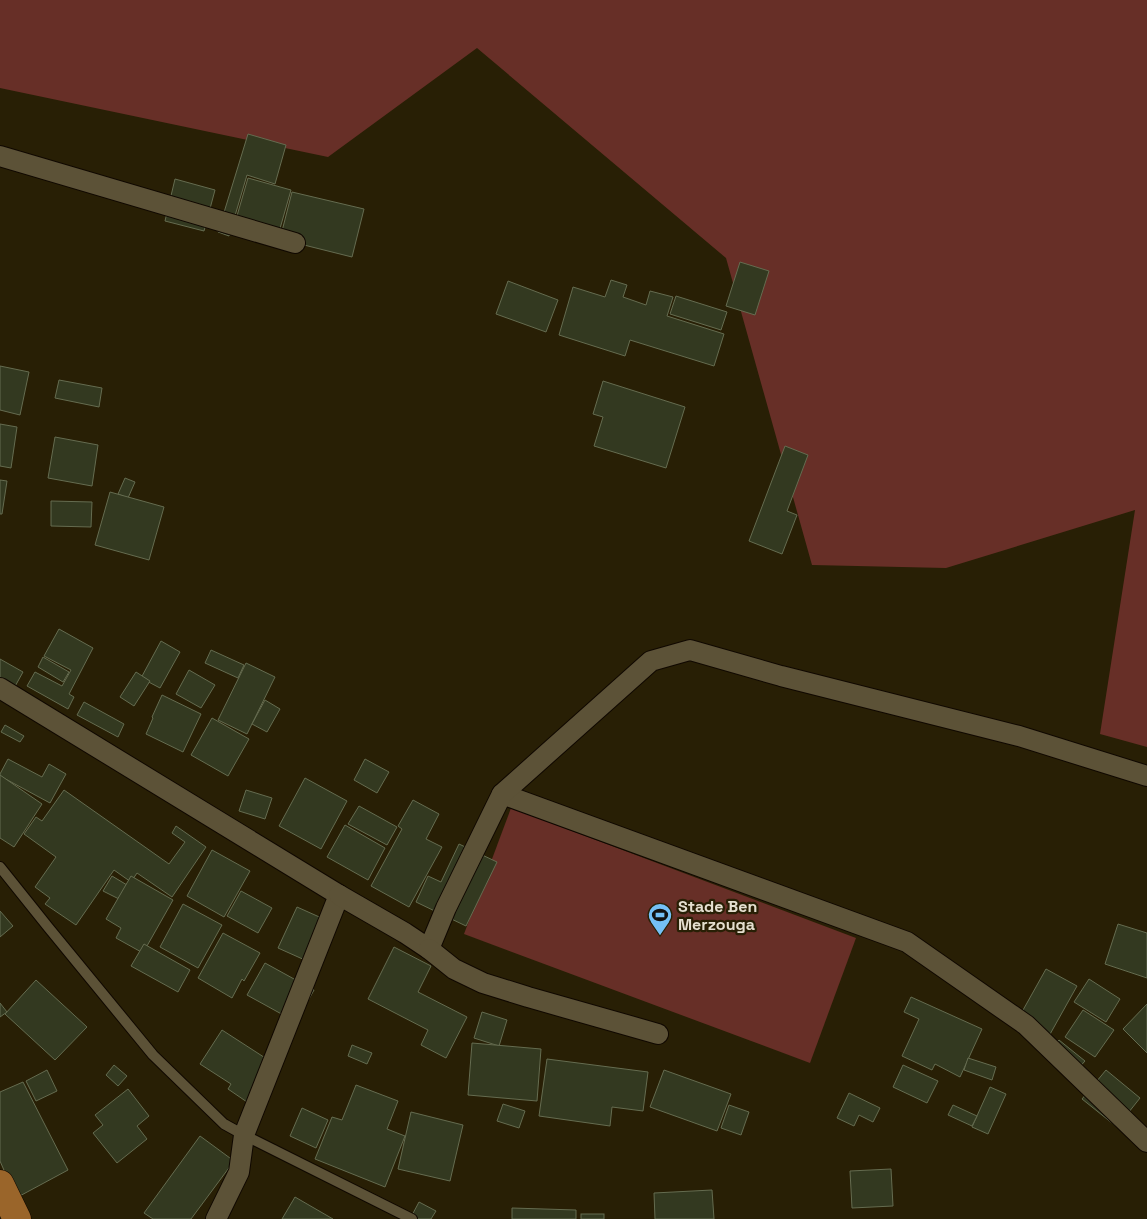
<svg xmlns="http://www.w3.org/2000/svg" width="1147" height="1219" viewBox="0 0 1147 1219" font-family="'Space Grotesk',sans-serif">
<rect width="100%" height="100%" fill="#281f05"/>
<g fill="#672f27">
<path d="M0,0H1147V747L1100,734L1135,510L946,568L812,565L726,258L477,48L328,157L0,88Z"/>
<path d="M511,808L856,938L810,1063L464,934Z"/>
</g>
<g fill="#333920" stroke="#656c50">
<path d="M248,134L286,145L275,184L247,175L229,236L218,232Z"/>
<path d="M248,178L291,190L275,246L232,233Z"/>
<path d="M175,179L215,190L204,231L165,221Z"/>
<path d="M292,192L364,209L352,257L280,239Z"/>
<path d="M740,262L769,271L755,315L726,306Z"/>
<path d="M611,280L627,285L623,297L646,305L650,291L673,297L667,316L724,334L714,366L630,340L625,356L559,335L573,287L605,297Z"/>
<path d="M508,281L558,300L546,332L496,314Z"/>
<path d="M676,296L727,312L721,330L670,314Z"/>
<path d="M0,366L29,372L20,415L0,410Z"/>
<path d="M59,380L102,388L99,407L55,398Z"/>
<path d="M603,381L685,407L666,468L594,446L603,417L593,414Z"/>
<path d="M0,424L17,427L11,468L0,466Z"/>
<path d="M55,437L98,445L92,486L48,478Z"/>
<path d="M785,446L808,455L787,511L797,515L782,554L749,541Z"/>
<path d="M125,478L135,482L128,498L118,494Z"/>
<path d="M0,480L7,481L2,514H0Z"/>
<path d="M110,492L164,507L149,560L95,545Z"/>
<path d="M51,501L92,502L91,527L51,526Z"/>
<path d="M59,629L93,648L69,694L74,697L68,709L27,686L35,672L62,686L71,670L44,656Z"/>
<path d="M161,641L180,652L160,688L141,678Z"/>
<path d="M211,650L244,665L238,678L205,663Z"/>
<path d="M43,657L69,672L63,682L38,667Z"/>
<path d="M0,659L23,672L13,690L0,683Z"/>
<path d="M246,663L275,677L247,734L218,720Z"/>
<path d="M189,670L215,685L201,708L176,694Z"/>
<path d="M136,672L150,681L134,706L120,697Z"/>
<path d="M162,695L201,714L183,752L146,734L153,718L152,717Z"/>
<path d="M265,700L280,709L267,732L252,724Z"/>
<path d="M84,702L124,724L118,737L77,715Z"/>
<path d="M212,718L249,739L228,776L191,755Z"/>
<path d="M5,725L24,736L20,742L1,732Z"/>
<path d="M8,759L42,777L49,764L66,774L50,803L0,776V774Z"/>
<path d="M365,759L389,772L377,793L354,780Z"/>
<path d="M0,775L42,804L14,847L0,838Z"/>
<path d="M305,778L347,801L321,849L279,826Z"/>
<path d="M64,790L169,864L185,842L172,833L176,826L206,847L172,897L137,873L131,882L114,870L76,925L45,904L50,898L35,887L56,857L24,834L36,817L42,821Z"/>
<path d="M246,790L272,798L265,819L239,811Z"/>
<path d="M413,800L439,814L426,839L442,847L409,907L371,886L402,829L398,826Z"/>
<path d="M359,806L397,827L387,845L348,824Z"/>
<path d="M345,825L385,848L368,880L327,857Z"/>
<path d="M459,844L497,862L466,926L416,902L428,876L441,882Z"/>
<path d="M212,850L250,871L224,917L187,896Z"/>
<path d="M112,876L127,885L119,899L103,891Z"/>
<path d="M131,876L173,900L143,953L116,938L121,928L106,919Z"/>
<path d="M241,891L272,908L258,933L227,916Z"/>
<path d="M183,904L222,925L198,968L160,947Z"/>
<path d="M297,907L335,924L316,965L278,948Z"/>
<path d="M0,911L13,926L0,937Z"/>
<path d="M1118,924L1147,933V978L1105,964Z"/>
<path d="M223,933L260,953L244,981L242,979L232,998L198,978Z"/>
<path d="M144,944L190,970L178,992L131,966Z"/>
<path d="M394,947L431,966L418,992L467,1017L446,1058L421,1045L428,1030L368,999Z"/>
<path d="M265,963L314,990L296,1022L247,995Z"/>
<path d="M1046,969L1077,986L1049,1036L1018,1019Z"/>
<path d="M1089,979L1120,999L1106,1022L1074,1002Z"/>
<path d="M36,980L87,1027L55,1060L5,1014Z"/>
<path d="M911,997L982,1029L960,1077L935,1064L932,1070L902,1056L919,1019L904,1012Z"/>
<path d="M0,1003L7,1012L0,1017Z"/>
<path d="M1147,1004V1053L1123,1029Z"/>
<path d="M1083,1010L1114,1030L1095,1057L1065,1037Z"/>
<path d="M482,1012L507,1020L499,1046L474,1038Z"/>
<path d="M222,1030L273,1063L247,1102L228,1089L231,1084L200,1064Z"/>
<path d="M1059,1040L1085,1061L1076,1071L1050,1050Z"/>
<path d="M472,1043L541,1049L537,1101L468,1095Z"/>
<path d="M352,1045L372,1053L367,1064L348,1056Z"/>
<path d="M968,1058L996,1067L992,1080L964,1070Z"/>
<path d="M547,1059L648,1072L643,1111L612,1107L610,1126L539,1116Z"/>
<path d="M114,1065L127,1076L118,1086L106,1075Z"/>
<path d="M903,1065L938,1081L927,1103L893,1087Z"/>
<path d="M47,1070L57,1091L36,1101L26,1081Z"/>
<path d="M664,1070L731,1094L717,1131L650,1107Z"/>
<path d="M1106,1070L1140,1098L1117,1127L1082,1099Z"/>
<path d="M23,1082L68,1170L16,1198L0,1161V1092Z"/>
<path d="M356,1085L398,1101L387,1129L405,1136L385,1187L315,1159L332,1117L342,1120Z"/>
<path d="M990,1087L1006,1094L988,1134L972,1127Z"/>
<path d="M128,1089L149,1116L137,1126L147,1139L117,1163L93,1133L103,1125L95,1115Z"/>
<path d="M849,1093L880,1108L873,1122L859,1115L854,1126L837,1118Z"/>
<path d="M503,1104L525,1111L519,1128L497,1121Z"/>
<path d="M729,1105L749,1112L741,1135L721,1128Z"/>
<path d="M953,1105L977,1116L972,1126L948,1115Z"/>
<path d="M302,1108L328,1120L316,1148L290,1136Z"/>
<path d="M411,1112L463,1125L450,1181L398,1169Z"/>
<path d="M200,1136L234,1161L191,1219H153L144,1213Z"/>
<path d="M891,1169L893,1206L852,1208L850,1171Z"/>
<path d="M712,1190L714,1219H655L654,1193Z"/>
<path d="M295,1197L333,1219H282Z"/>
<path d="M419,1202L436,1211L431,1219H410Z"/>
<path d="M512,1208L576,1210V1219H512Z"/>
<rect x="581" y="1214" width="23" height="5"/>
</g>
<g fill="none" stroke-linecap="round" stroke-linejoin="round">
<g stroke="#100800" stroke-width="12">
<path id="service" d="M0,867L48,927L153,1055L224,1124L244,1135L412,1219"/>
</g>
<g stroke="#100800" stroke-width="22">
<g id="minor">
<path d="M0,156L295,243"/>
<path d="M0,688L339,895L244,1135L239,1172L216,1219"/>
<path d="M502,794L907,942L1026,1025L1147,1142"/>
<path d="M339,895L405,933L429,949L446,908L502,794L651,661L690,650L781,676L1019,736L1147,776"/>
<path d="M429,949L454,969L483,983L528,997L658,1034"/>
</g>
</g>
<g stroke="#100800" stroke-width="29">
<path id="primary" d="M0,1184L17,1219"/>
</g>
<use href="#service" stroke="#5c5237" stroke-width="10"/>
<use href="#minor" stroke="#5c5237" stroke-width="20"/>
<use href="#primary" stroke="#9a652a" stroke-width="28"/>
</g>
<defs>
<g id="stadium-pin" transform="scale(1.25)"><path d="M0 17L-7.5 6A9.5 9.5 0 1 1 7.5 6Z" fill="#74c0f6" stroke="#281f05"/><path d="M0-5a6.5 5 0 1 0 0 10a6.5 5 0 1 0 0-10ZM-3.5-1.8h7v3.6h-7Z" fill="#111"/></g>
</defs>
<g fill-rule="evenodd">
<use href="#stadium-pin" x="660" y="915"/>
</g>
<g text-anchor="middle" stroke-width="4.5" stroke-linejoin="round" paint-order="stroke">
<g font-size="16" font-weight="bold" fill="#e5dfd0" stroke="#281f05" text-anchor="start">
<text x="678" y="912">Stade Ben<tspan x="678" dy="18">Merzouga</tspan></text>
</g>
</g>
</svg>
